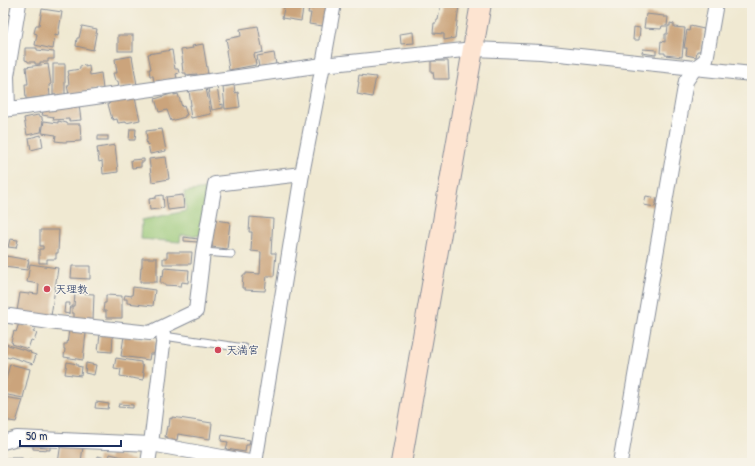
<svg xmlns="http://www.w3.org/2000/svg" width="755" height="466" viewBox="0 0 755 466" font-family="'Patrick Hand','Klee One',sans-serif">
<rect width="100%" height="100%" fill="#f7f3e8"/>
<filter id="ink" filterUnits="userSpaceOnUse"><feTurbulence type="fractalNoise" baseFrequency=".025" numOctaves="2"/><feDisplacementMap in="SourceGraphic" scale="8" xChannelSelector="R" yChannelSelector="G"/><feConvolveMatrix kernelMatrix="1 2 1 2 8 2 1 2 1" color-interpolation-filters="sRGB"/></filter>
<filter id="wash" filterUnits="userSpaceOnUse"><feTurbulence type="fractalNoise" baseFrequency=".012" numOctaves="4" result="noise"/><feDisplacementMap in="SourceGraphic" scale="16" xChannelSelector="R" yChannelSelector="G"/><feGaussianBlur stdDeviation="0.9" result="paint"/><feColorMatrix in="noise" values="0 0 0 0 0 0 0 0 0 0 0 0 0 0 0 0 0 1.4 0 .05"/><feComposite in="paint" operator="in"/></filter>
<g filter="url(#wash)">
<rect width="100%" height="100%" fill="#f0e9d2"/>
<path fill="#98c776" stroke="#5a7b6a" d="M206,189L209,194L201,236L181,235L180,242L141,239L142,220L186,211L184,192Z"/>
<g id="blocks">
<g fill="#cba47b">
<path d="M285,3H304L301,21L282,18Z"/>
<path d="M314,3H327L323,26L309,24L311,13H308L309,8L313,9Z"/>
<path d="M441,3L459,5L455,38L444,40V34L433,33L434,23H436L437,20H438Z"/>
<path d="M42,9L62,12L58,36L55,35L53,49L35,45L37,34L34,33L36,25H39Z"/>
<path d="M646,14L664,16V17H668L667,26H662L661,29L644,28Z"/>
<path d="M670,23L674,24V27L685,28L682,57L665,55V53H660L661,41L665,42V34H667L668,26H670Z"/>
<path d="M82,26L97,29L93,50L76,46L77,38H79Z"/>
<path d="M258,26L263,52L254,54L256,65L229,70L226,50L228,49L226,39L241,36L240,29Z"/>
<path d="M690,26L704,29L700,51H697L696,57L686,55L687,48H684L687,30L689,31Z"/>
<path d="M634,27L640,28L639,40H633Z"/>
<path d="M413,32L414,43L401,44L400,34Z"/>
<rect x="118" y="35" width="15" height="16"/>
<path d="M203,44L208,74L197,76V74L186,75V73H183L182,63H183L181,50L193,48L192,46Z"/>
<path d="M25,48H37V50L54,52V59H48V62H40V64H35V62H28V61L25,60Z"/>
<path d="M643,49L656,50V55L642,53Z"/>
<path d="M172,50L175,69H178L179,73L176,74L177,78L154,82L153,76H150L149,69H151L148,54Z"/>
<path d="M274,53L276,64L259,67L257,56Z"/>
<path d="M132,56L137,85L119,88L118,81H115L113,73H117L115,59Z"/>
<path d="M431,61H448L449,79H434L433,72H431Z"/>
<path d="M48,64L51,84L49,85L50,96L26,99L25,84H28L26,67Z"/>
<rect x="53" y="64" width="12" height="31"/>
<path d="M85,65V67L89,66L90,75L101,73L103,89L69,95L67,85H69L68,76L69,75L68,71L80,69V66Z"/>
<path d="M359,75L376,77L372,97L357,94L359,82H358Z"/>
<path d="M234,85L235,93L238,92L240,107L225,109L223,87Z"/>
<path d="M217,87L220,105L223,104V108L212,110L208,89Z"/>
<path d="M206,88L211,114L191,118L189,105H191L189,91Z"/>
<path d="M174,93V95L178,94L182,107L184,106L187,115H185V117L171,121L167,110L159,112L155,99Z"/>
<path d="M135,98L140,120L126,123V122L118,123L117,119L113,120V118L112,119L108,104L110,103L109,101Z"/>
<path d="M79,105L81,120L69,121V119L53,120L54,117L42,115L44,109Z"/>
<path d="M38,115L42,117V120H43L41,132L27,135L24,118Z"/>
<path d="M44,121L58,123V121L67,123V124H80L81,141L64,142L55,141L56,135L42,133Z"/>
<path d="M130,129H136L135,140H129Z"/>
<path d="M162,129L166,151L150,154L148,144L147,145L146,140H147L146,131Z"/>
<path d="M41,135L43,147L31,150L29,138Z"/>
<rect x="98" y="136" width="10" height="4"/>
<path d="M115,145L118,172L103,174L102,161L99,162L97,148Z"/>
<path d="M166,157L169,179L152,182L149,159Z"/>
<path d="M144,159V162H141V167L132,168L131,160Z"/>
<path d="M163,195L164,208L150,210L149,199L156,198V196Z"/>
<path d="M183,195L184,208L168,210L166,197Z"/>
<path d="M646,196L657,198L655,207L644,205Z"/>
<path d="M250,217L273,219L271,253H276L274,276H267L265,291L245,290V288H242L243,275H246V273L260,274L261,252L251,251L252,232H249Z"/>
<path d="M214,220L230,222L227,249L212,247Z"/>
<path d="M40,230H59L58,253H56V259H47V263H39V249H43V246H40Z"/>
<path d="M184,237L198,239L197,242L184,241Z"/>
<path d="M10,239L18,240L16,248L8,247Z"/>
<path d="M167,252H192L191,264H163V258H167Z"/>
<path d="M6,256L29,260L27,270L4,267Z"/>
<path d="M142,258H157V282H140L141,267H142Z"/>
<path d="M30,264L58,268L51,316L17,311L20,293L29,294V293L38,294L39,284L27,282Z"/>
<path d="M72,266H90V279L71,278Z"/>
<path d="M164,268L189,270L188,283L182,282L181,286L164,285V283H160L161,276L163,277Z"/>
<path d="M133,287L155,290L153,306L127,303V299H124L125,295L132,296Z"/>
<path d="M75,293L94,294L93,321L76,320V318H74V313H72V306H74Z"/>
<path d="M106,295L122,296V318H106V311H103L104,303H106Z"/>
<path d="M65,303H70L69,314L64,313Z"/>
<path d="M19,323L35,328L33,332L37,333L34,341L31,340L28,349L12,344L13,343L11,342L14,331L16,332Z"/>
<path d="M69,330L86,333L83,360L64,357L65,349H64V344H67Z"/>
<path d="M100,334L113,335L112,352L98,351Z"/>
<path d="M124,336L156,340L154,354H150L149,360L121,356Z"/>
<path d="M5,344L31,352L30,353L36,355L33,364L11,357L10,358L3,356V351Z"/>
<path d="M116,358L141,362V365L143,366L142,372L144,373L143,380L120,376L121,369L114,368Z"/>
<path d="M67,362L77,364V366L82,367L81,376L65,374Z"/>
<path d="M86,363L96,365L94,375L85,373Z"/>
<path d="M10,364L30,369L23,398L3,394V378L6,379Z"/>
<path d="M3,397L23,400L16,422L3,420Z"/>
<path d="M96,402L109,404L108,409L95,408Z"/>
<path d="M119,404L133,405V408L118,407Z"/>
<path d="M172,417L212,423L210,439L178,434L177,440L167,438V437H165L167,426L169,427L170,418L172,419Z"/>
<path d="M222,435L250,440L249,445H246L245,452L226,449L228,442L221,441Z"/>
<path d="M33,442L50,443V450L33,449Z"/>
<path d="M61,443L83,446L81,463H58Z"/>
<path d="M110,454L123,457V458L134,460V463H97L98,456L109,459Z"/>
<rect x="7" y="458" width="15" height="5"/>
<path d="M30,459L50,462V463H29Z"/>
</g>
</g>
</g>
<g filter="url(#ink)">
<use href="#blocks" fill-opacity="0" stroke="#868c98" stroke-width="1"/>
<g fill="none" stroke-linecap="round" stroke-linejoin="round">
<g stroke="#868c98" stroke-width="9">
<g id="lane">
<path d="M203,252L231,254"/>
<path d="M164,336L244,348"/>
</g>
</g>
<g stroke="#868c98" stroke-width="16">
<g id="street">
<path d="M8,109L7,76L19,3"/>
<path d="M3,110L323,65L473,49L541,52L752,74"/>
<path d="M3,315L57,323L150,333L196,311L203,252L215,184L302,174"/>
<path d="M3,442L17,438L151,444L255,463"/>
<path d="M148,463L151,444L164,336L159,329"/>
<path d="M255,463L302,174L323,65L334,3"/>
<path d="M620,463L686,81L695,68L706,60L716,3"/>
</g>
</g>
<g stroke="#868c98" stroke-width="22">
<path id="secondary" d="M401,463L481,3"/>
</g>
<use href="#lane" stroke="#fff" stroke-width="7"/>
<use href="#street" stroke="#fff" stroke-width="14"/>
<use href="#secondary" stroke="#fde4d1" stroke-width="20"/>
</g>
</g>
<g fill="#d1495b" stroke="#f7f3e8" stroke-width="1.5">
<circle cx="47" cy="289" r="4"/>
<circle cx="218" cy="350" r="4"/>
</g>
<g text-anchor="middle" stroke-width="3" stroke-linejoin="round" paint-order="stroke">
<g font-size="11" fill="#1b2f5e" stroke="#f7f3e8" text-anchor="start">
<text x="55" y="293">天理教</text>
<text x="226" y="354">天満宮</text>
</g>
</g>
<rect width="755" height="466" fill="none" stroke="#f7f3e8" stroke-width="16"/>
<path d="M20 440v6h101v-6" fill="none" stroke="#1b2f5e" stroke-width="2"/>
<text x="26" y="440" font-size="12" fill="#1b2f5e" stroke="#f7f3e8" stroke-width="3" paint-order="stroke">50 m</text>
</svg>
